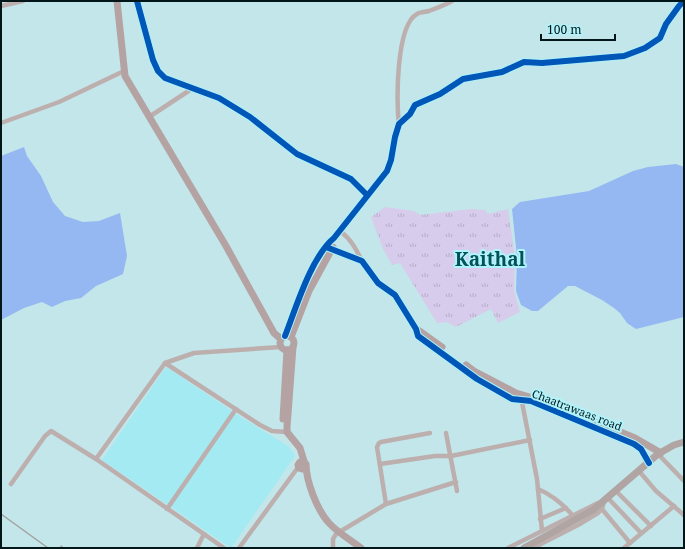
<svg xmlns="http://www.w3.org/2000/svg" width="685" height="549" viewBox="0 0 685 549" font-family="'Noto Serif',serif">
<defs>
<pattern id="grass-tufts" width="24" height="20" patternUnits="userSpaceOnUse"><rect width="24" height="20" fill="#d7cceb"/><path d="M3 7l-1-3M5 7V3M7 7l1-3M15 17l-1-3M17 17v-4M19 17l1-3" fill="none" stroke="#b7aec9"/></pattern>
</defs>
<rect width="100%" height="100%" fill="#c2e6ea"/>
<path fill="#a4eaf2" d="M166,367L244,419L288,446L295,456L231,548L102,460Z"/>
<path fill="url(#grass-tufts)" d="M385,207L414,211L420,215L471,209L485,210L488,214L508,209L515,257L514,290L520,312L498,323L491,309L456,327L447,322L437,323L400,263L392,265L383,249L371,217Z"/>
<g fill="#95b8f2">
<path d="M24,147L27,156L41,176L53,202L65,216L83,222L99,221L120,213L127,256L123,274L96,286L81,298L65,301L52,307L42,302L24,308L1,320V156Z"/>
<path d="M676,164L684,167V317L636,329L627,323L620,313L614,308L602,300L575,286H568L538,311H532L521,305L516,291L517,257L512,209L520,202L589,191L633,171L648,167Z"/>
</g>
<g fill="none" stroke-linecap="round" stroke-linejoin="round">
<g stroke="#bdafae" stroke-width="4.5">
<path d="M1,6L23,1"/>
<path d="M149,117L193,88"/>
<path d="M1,123L59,102L124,71"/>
<path d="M399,124C396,102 396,25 417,14C420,12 425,12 429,11C437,8 445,5 452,1"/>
<path d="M340,231C351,239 356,249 362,261"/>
<path d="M165,363L260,425L272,431L287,432"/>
<path d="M521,397L537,479L542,531"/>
<path d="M446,433L457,491"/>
<path d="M658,454L684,481"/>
<path d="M96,459L165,363L194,353L281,347"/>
<path d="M380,464L435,456H451L530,440"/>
<path d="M639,471L656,491L684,515"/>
<path d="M11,484L45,436L51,431L96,459L224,548"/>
<path d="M538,489C552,495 563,504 573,516"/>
<path d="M616,491L651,526"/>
<path d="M608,498L641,533"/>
<path d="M386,504L377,447L379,443L381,442L430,433"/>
<path d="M167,509L236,409"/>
<path d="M602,509L630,543"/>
<path d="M540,519L566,508"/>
<path d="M197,548L204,534"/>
<path d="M239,548L299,466"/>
<path d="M333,548V539L336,534L386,504L456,482"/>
<path d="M508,548L598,503"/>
<path d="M533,548L578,525L598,513L602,509L604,502"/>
<path d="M624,548L674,506"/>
</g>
<g stroke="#b4a3a2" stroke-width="7">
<path d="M117,1L125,76L226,246L274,333L281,339"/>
<path d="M137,1L153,60L158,71L165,78L219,98L250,117L297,154L351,179L367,195"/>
<path d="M326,247L362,261L378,283L395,295L416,329L418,336L477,379L512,399L531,401L634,444L641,449L649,463"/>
<path d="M416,329L421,332L442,347"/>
<circle cx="287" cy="343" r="7"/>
<path d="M285,336C296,308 311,257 334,238L387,171L391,160L395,137L399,124L410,114L415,105L440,94L463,79L502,72L524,62L542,63L624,56L645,48L660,38L666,24L679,6L684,1"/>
<path d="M291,337L309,291L333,247"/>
<path d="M293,347L287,427V432L300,448L304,461"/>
<path d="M466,365L474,371L516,393L540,400"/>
<path d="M549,403L635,438L661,453"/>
<path d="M283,419L287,350"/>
<path d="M305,468L302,469L299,468L298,465L300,462L303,461L306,464C306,481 317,510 329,523C338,533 351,540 361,548"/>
</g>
<path stroke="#b1a5a4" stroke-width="7" d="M524,548L593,510L658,454L674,445L684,442"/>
<g stroke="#a3a1a1" stroke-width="1.5">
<path d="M1,514L48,548"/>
<path d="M61,546L63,548"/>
</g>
<g stroke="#b1f3fb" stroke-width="8">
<g id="cycleway">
<path d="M137,1L153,60L158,71L165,78L219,98L250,117L297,154L351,179L367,195"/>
<path d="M326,247L362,261L378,283L395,295L416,329L418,336L477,379L512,399L531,401L634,444L641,449L649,463"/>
<path d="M285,336C296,308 311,257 334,238L387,171L391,160L395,137L399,124L410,114L415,105L440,94L463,79L502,72L524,62L542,63L624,56L645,48L660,38L666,24L679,6L684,1"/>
</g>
</g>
<use href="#cycleway" stroke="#0057b8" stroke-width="6"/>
</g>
<g text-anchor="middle" stroke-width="4" stroke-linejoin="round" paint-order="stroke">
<g font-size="11" fill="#001619" stroke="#b1f3fb">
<text transform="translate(577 410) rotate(21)" y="4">Chaatrawaas road</text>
</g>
<g font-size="19" font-weight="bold" fill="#045259" stroke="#b1f3fb">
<text x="490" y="266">Kaithal</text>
</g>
</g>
<rect width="685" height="549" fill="none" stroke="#001619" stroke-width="4"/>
<path d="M541 34v6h74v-6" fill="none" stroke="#001619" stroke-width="2"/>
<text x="547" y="34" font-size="12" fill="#001619" stroke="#b1f3fb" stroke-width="3" paint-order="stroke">100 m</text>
</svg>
